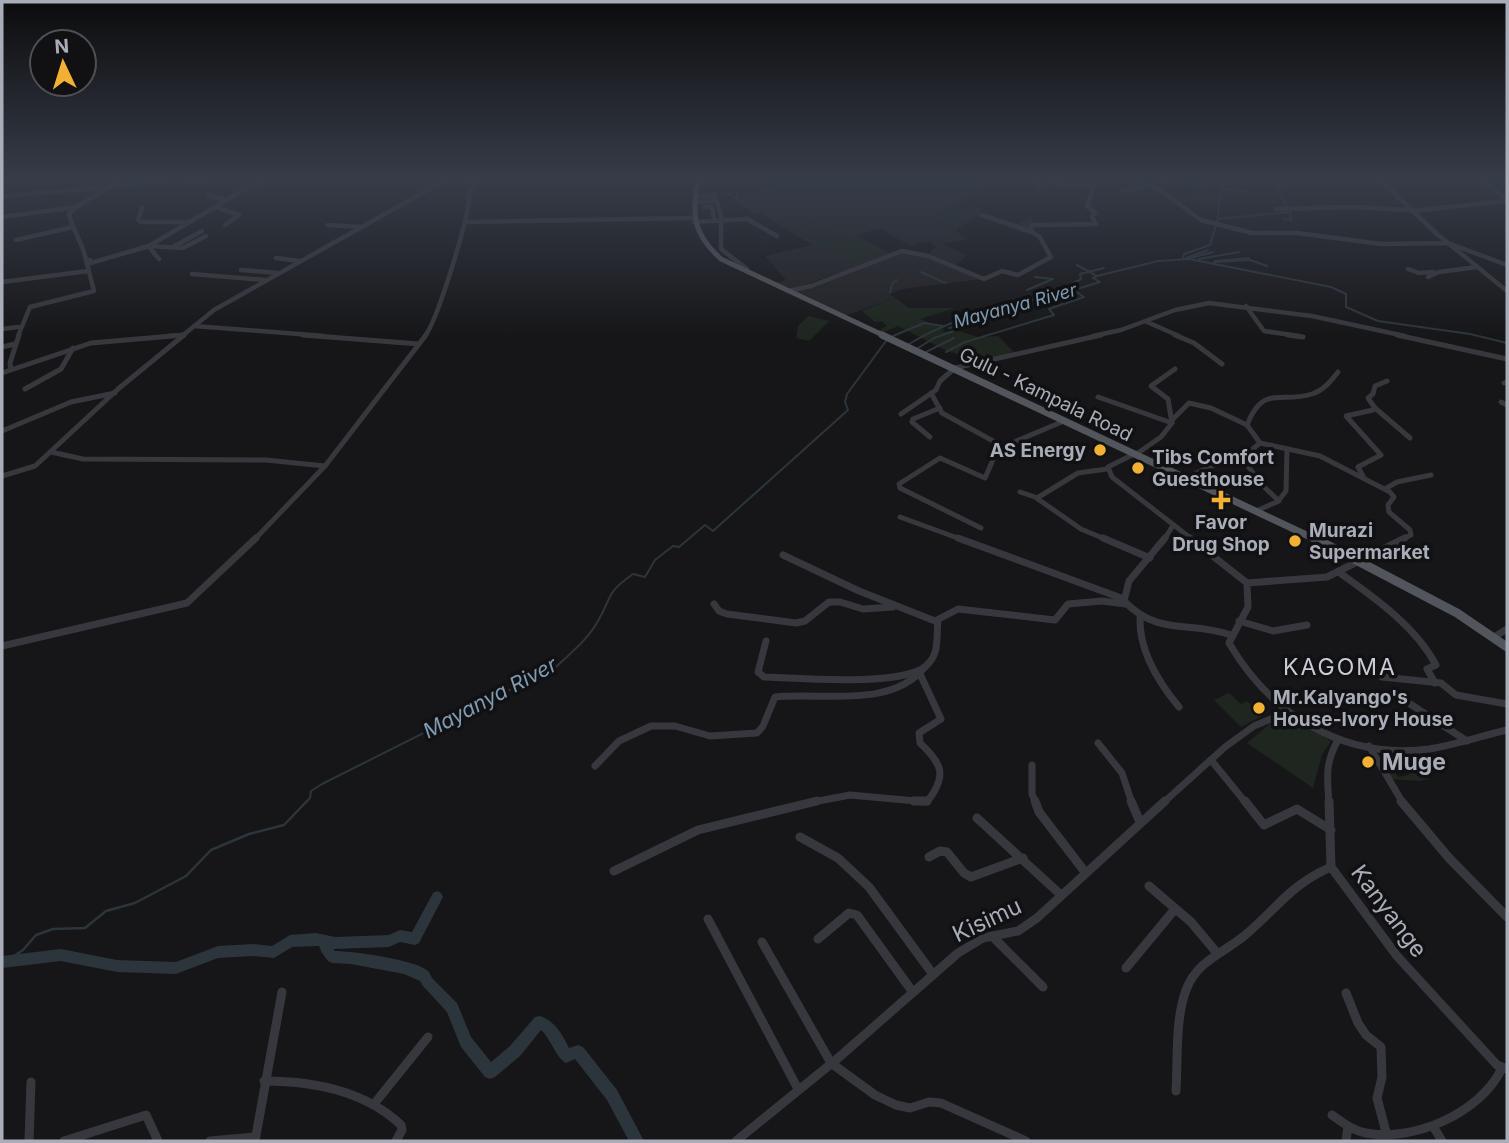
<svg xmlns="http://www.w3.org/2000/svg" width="1509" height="1143" viewBox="0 0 1509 1143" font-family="Inter,sans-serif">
<rect width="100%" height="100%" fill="#161618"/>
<path fill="#222225" d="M799,178H977L991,184L931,219L956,230L966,239L942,244L967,255L954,267L982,279L903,289L890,294L895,298L845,316L793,292L902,252L927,256L936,246L929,241L911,246L879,228L856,236L892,254L790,290L774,284L786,280L765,256L812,245L737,198Z"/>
<g fill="#1e261f">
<path d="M1174,181L1194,183L1205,190L1220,194L1218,208L1189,201L1179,204L1165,193L1193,197L1190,192L1195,187L1174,183Z"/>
<path d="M957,205L964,210C971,207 974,205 981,210L980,214L997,222L1002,219L1017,224L1030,216L1035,223L1027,234L978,215L956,230L930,219Z"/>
<path d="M817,220H821L887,253L850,263L797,229Z"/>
<path d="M895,298L909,308H955L920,319L944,329L943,332L956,330L978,337L998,336L1015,353L974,363L971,359L945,350L898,326L882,333L877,331L887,326L882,321L875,322L862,311Z"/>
<path d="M809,316L829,321L809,341L796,338L798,326Z"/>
<path d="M1229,693L1241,704L1247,701L1262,716L1241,727L1214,700Z"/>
<path d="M1287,716L1331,741L1322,755L1313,788L1247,743L1271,723Z"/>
<path d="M1415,759L1430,779L1419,781L1389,779L1386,774L1395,772L1398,777L1409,775L1404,762Z"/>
</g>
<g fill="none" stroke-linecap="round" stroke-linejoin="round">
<g stroke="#2c353c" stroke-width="2">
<path d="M1286,178L1279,183L1282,188L1276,187L1287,207"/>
<path d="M1300,178L1307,179"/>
<path d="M1223,190L1246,191"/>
<path d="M745,191L737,194V199L757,213"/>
<path d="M726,192L737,199"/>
<path d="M1218,219L1290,212L1289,210"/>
<path d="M1283,219L1291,220L1290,212"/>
<path d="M1183,258L1184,254L1210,245L1217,222L1223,178"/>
<path d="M1186,258L1208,250"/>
<path d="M1190,258L1213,252"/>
<path d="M1199,259L1239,252"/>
<path d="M1215,261L1249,258"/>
<path d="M1214,262L1250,260L1267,266"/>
<path d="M1077,265L1097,276"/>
<path d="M921,272L939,280"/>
<path d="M940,281L946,283"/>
<path d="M893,283L897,280"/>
<path d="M1072,289L1068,286L1081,279L1080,274L1104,268"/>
<path d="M1027,290L1053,279L1035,277"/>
<path d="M890,293L892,284"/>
<path d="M949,328L967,324L964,320"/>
<path d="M893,336L924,323L943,326"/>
<path d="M909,344C967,308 1036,303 1100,282L1093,278L1097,276L1158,261L1189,259L1331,287L1346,294V307L1378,321L1470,334L1507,343"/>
<path d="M918,348L934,338L957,330"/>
<path d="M926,352L954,338"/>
<path d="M946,352L965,342L1054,315L1049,309L1084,297L1075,291"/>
<path d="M305,803L310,798L311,791L322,784L557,666C572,652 588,639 598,621C613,595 605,594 633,574L645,577L655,560L673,546L679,547L705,525L713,531L848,410L845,402L847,394L886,341"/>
</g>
<path stroke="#2c353c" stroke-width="2.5" d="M5,962L23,950L36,935L53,929L85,928L106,911L135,903L186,876L211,850L249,834L284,825L307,801"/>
<path fill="#2c353c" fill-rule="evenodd" d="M437,891L441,893L443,897L419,943L415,945L400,942L389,947L333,949L335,951C352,951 419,960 429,972C430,974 431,976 432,978L457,1003L471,1037L491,1062L510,1046L535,1017L540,1016C556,1022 562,1034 569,1048L578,1045L583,1047L617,1090L644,1141H629L607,1100L575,1059L566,1063C556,1058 551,1039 541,1030L520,1056L495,1077L490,1079L485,1077L461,1047L447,1012L423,986L420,981L404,974L351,964L332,963L328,961L322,953L319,946L292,947L274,958L253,956L218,958L176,974L117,972L61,961L2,968V956L61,949L117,960L176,962L218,946L253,944L272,946L290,935L316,933L335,937L389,935L400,930L412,932L433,893Z"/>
<g stroke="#37383d" stroke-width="4.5">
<path d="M339,178L346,180"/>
<path d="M460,178L478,182"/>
<path d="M1092,178H1125"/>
<path d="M1130,178L1158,189L1201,220L1252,233H1297L1381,244L1448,243L1507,265"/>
<path d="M1150,178L1169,182"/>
<path d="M1378,178L1437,234L1507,291"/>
<path d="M1404,178L1407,181"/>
<path d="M1478,178L1507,199"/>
<path d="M110,186L121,178"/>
<path d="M1040,188L1035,184L1047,178"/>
<path d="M1122,191L1147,187"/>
<path d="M714,193L722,219"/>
<path d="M208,195L226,200"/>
<path d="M3,196L109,187"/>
<path d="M695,196H714"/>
<path d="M694,202L717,201"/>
<path d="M216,207L239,215L225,225"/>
<path d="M704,207H712L714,219"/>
<path d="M75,208L69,214C73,231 83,244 86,260H90"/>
<path d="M142,208L138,220L141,222H191"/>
<path d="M1276,209L1353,207L1410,210"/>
<path d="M1412,211L1507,201"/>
<path d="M982,215L1032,232"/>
<path d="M2,217L76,207L110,187L176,179L205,181L217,178"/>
<path d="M721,219V249L747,269L746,271"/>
<path d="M465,222L693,218"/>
<path d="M694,222L747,219L777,236"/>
<path d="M328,225L361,227"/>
<path d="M16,240L73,227"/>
<path d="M149,246L183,248L206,236"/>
<path d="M173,247L202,231"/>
<path d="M150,248L159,259"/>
<path d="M276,258L300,261"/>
<path d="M87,264L149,246L242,191L271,178"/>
<path d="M1408,269L1419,273L1433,272"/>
<path d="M241,270L278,273"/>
<path d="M192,274L265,280"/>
<path d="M1428,277L1439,272L1477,267"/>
<path d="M2,282L88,271"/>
<path d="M789,291L811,286L902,251L928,256L984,279L1002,271L1018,275L1051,257L1039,236L1030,231L1032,225L1096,224L1092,217L1095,213L1087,206L1094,186L1061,185L1049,178"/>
<path d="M1246,306L1264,331L1299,336"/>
<path d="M1147,322L1179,336"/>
<path d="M194,326L324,336"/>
<path d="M2,329L18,327"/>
<path d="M18,336L30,307L94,291L86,260"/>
<path d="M167,336L184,335"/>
<path d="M182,336L214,310L449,178"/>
<path d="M425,336C437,321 471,213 469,194L481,178"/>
<path d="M1093,336L1121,330L1175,310L1209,303L1312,316L1405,336"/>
</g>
<g stroke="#37383d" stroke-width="5">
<path d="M303,335L419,344"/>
<path d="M1175,335L1194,343L1222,364"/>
<path d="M1288,335L1303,337"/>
<path d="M1397,335L1507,359"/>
<path d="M2,347L15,344"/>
<path d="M11,369L10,363L19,335"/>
<path d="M1338,372C1331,381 1324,390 1312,394C1280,404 1263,384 1247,425L1260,443L1320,456L1390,492L1394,497L1388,505L1389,512L1410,530L1411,535L1401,540"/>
<path d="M2,373L91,343L184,335"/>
<path d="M1504,383L1507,382"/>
<path d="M25,389L61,369L73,348"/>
<path d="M931,393L942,413L1004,447"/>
<path d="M1098,397L1172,423"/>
<path d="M1501,402L1507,405"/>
<path d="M1375,408L1410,438"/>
<path d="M901,414L936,390L940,381L955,368L1101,335"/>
<path d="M1172,420L1189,403L1211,408L1247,425"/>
<path d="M2,431L71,402L115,393"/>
<path d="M930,437L912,422L913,419L940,408"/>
<path d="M51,452L83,459L266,460L325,466L426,335"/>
<path d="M1134,454L1108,467L1112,477L1193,540"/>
<path d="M1135,455L1161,437L1172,423L1168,399L1151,386L1175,369"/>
<path d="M2,476L35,466L118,389L184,335"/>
<path d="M1363,476L1358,467L1381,455L1346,416L1373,410L1375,408L1368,398L1373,394L1375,386L1387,381"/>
<path d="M1185,478L1221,462L1242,458"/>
<path d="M1385,489L1397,482L1431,475"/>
<path d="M1020,492L1035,497L1081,529L1107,540"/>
<path d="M1037,498L1078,473L1107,469"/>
<path d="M1279,500L1286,491L1287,449"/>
<path d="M1256,511L1279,501L1262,485L1242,458L1260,443"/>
<path d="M900,517L963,540"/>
<path d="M981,528L900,488L899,484L940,458L985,478L995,455L1005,446L1064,421"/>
<path d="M254,540L325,466"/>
<path d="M1164,540L1172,527"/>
</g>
<g stroke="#37383d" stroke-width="7">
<path d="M958,538L1124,599"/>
<path d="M1103,538L1150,558"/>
<path d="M1165,538L1129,581L1124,601C1159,637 1189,620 1231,635"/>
<path d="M1190,538L1247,583"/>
<path d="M1405,538L1327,577L1247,583L1248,607L1229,643C1271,715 1344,760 1429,749C1455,745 1481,736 1507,730"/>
<path d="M783,555L859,591L935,621L958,609L1055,620L1068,604L1102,601L1126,604"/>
<path d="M1340,573C1375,598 1416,627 1436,665L1427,669L1435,683"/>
<path d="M714,604L719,611L727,614L796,623L805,621L829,602H840L863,609L893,607"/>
<path d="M1140,618C1139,651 1159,683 1179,707"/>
<path d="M1239,621L1273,631L1307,625"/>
<path d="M1494,637L1507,629"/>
<path d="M766,641L758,672L764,677C797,678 902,687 926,666C940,654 936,638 938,621"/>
<path d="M2,646L187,603L256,538"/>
<path d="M1382,677L1441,683L1456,695L1507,704"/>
<path d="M1404,700L1467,741"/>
<path d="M1098,743L1122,773L1132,803"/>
<path d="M1369,746L1403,803"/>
<path d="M1211,760L1246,803"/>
<path d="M1032,765V794L1036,803"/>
<path d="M595,766L619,741L651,726H675L710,736L757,733L763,726L775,697C823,692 891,709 925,667"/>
<path d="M808,803L850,795L927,802C948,775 942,764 920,743L919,733L941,719L921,676"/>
<path d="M1163,803L1225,747L1254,726L1288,712"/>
<path d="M1329,803C1327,777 1325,763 1338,740"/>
</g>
<g stroke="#37383d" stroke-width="9">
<path d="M914,801H927"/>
<path d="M1035,801L1039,812L1085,872"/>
<path d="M1131,801L1140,822"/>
<path d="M1245,801L1264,825L1297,809L1331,830"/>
<path d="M1329,801L1331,867L1397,956L1497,1065L1507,1069"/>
<path d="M1401,801L1449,858L1507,917"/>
<path d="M977,818L1061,895"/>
<path d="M800,837L838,858L869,887L932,973"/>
<path d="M929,857L940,851L947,852L964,873L971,877L1023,858"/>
<path d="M614,871L698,830L817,801"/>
<path d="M1149,886L1191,922L1217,953"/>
<path d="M708,919L798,1089"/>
<path d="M992,936L1043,987"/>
<path d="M818,939L849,913L857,915L912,991"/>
<path d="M762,942L831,1063L875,1095L896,1105L910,1108L929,1102L941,1103L1026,1141"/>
<path d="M1126,968L1175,909"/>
<path d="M1346,993L1358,1023L1366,1035L1381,1047L1382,1077L1377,1098L1386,1132"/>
<path d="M264,1081C313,1081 364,1090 401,1125L402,1130L396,1141"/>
<path d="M1176,1091C1178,1059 1175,1020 1186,990C1197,961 1222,954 1244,936C1277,909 1288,886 1331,867"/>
<path d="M374,1104L428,1037"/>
<path d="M1332,1115C1342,1122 1353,1131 1366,1133C1414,1142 1481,1113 1502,1068"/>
<path d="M1433,1126L1442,1141"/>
<path d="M29,1141L31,1082"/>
<path d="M64,1141L146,1115L158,1141"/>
<path d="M210,1141L255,1137"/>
<path d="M255,1141L282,992"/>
<path d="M736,1141L837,1059L958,953L983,938L1018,931L1037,918L1165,801"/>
<path d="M1346,1141L1348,1126"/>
</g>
<path stroke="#53555c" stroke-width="5" d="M698,178C692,215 692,233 721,259L885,336"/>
<path stroke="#53555c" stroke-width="7" d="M882,335L1317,540"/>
<path stroke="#53555c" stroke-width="9" d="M1314,538L1457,613L1507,647"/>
</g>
<linearGradient id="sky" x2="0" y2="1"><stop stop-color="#0c0c0d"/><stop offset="0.53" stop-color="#363c48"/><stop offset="1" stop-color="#363c48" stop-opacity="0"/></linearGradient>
<rect width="1509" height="338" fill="url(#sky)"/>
<g fill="#f2b134" stroke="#111113" stroke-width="2.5">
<circle cx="1100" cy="450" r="7"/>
<circle cx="1138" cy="468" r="7"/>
<path d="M1217.5 489.5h7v7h7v7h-7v7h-7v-7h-7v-7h7z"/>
<circle cx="1295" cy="541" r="7"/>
<circle cx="1259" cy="708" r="7"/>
<circle cx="1368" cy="762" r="7"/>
</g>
<g text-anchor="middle" stroke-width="7" stroke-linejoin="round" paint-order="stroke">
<g font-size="18" font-style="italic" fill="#7f9bb3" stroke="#111113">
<text transform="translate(1015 306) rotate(-15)" y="6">Mayanya River</text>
</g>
<g font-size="19" fill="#a8adb8" stroke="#111113">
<text transform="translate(1046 394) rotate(26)" y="7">Gulu - Kampala Road</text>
</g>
<g font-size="19" font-weight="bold" fill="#a8adb8" stroke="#111113" text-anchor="start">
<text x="1086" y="457" text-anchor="end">AS Energy</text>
<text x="1152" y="464">Tibs Comfort<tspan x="1152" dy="22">Guesthouse</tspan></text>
<text x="1221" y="529" text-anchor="middle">Favor<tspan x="1221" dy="22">Drug Shop</tspan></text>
<text x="1309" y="537">Murazi<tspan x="1309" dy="22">Supermarket</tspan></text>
<text x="1273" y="704">Mr.Kalyango's<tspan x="1273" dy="22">House-Ivory House</tspan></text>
</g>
<g font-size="21" font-style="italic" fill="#7f9bb3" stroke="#111113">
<text transform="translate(490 698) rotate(-28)" y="7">Mayanya River</text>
</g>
<g font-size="23" letter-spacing="2" fill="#c9ccd4" stroke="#111113">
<text x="1340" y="675">KAGOMA</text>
</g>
<g font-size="23" font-weight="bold" fill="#a8adb8" stroke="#111113" text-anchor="start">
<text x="1382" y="770">Muge</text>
</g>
<g font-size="23" fill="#a8adb8" stroke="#111113">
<text transform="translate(1389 911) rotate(53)" y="8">Kanyange</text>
<text transform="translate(987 920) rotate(-25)" y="8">Kisimu</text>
</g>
</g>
<rect width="1509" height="1143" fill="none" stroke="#a8adb8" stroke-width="7"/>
<g transform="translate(63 63) rotate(356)"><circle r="33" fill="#111113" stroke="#4d4f55" stroke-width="2"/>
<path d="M0-5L12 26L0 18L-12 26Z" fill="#f2b134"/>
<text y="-10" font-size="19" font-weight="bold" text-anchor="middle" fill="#a8adb8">N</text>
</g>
</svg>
